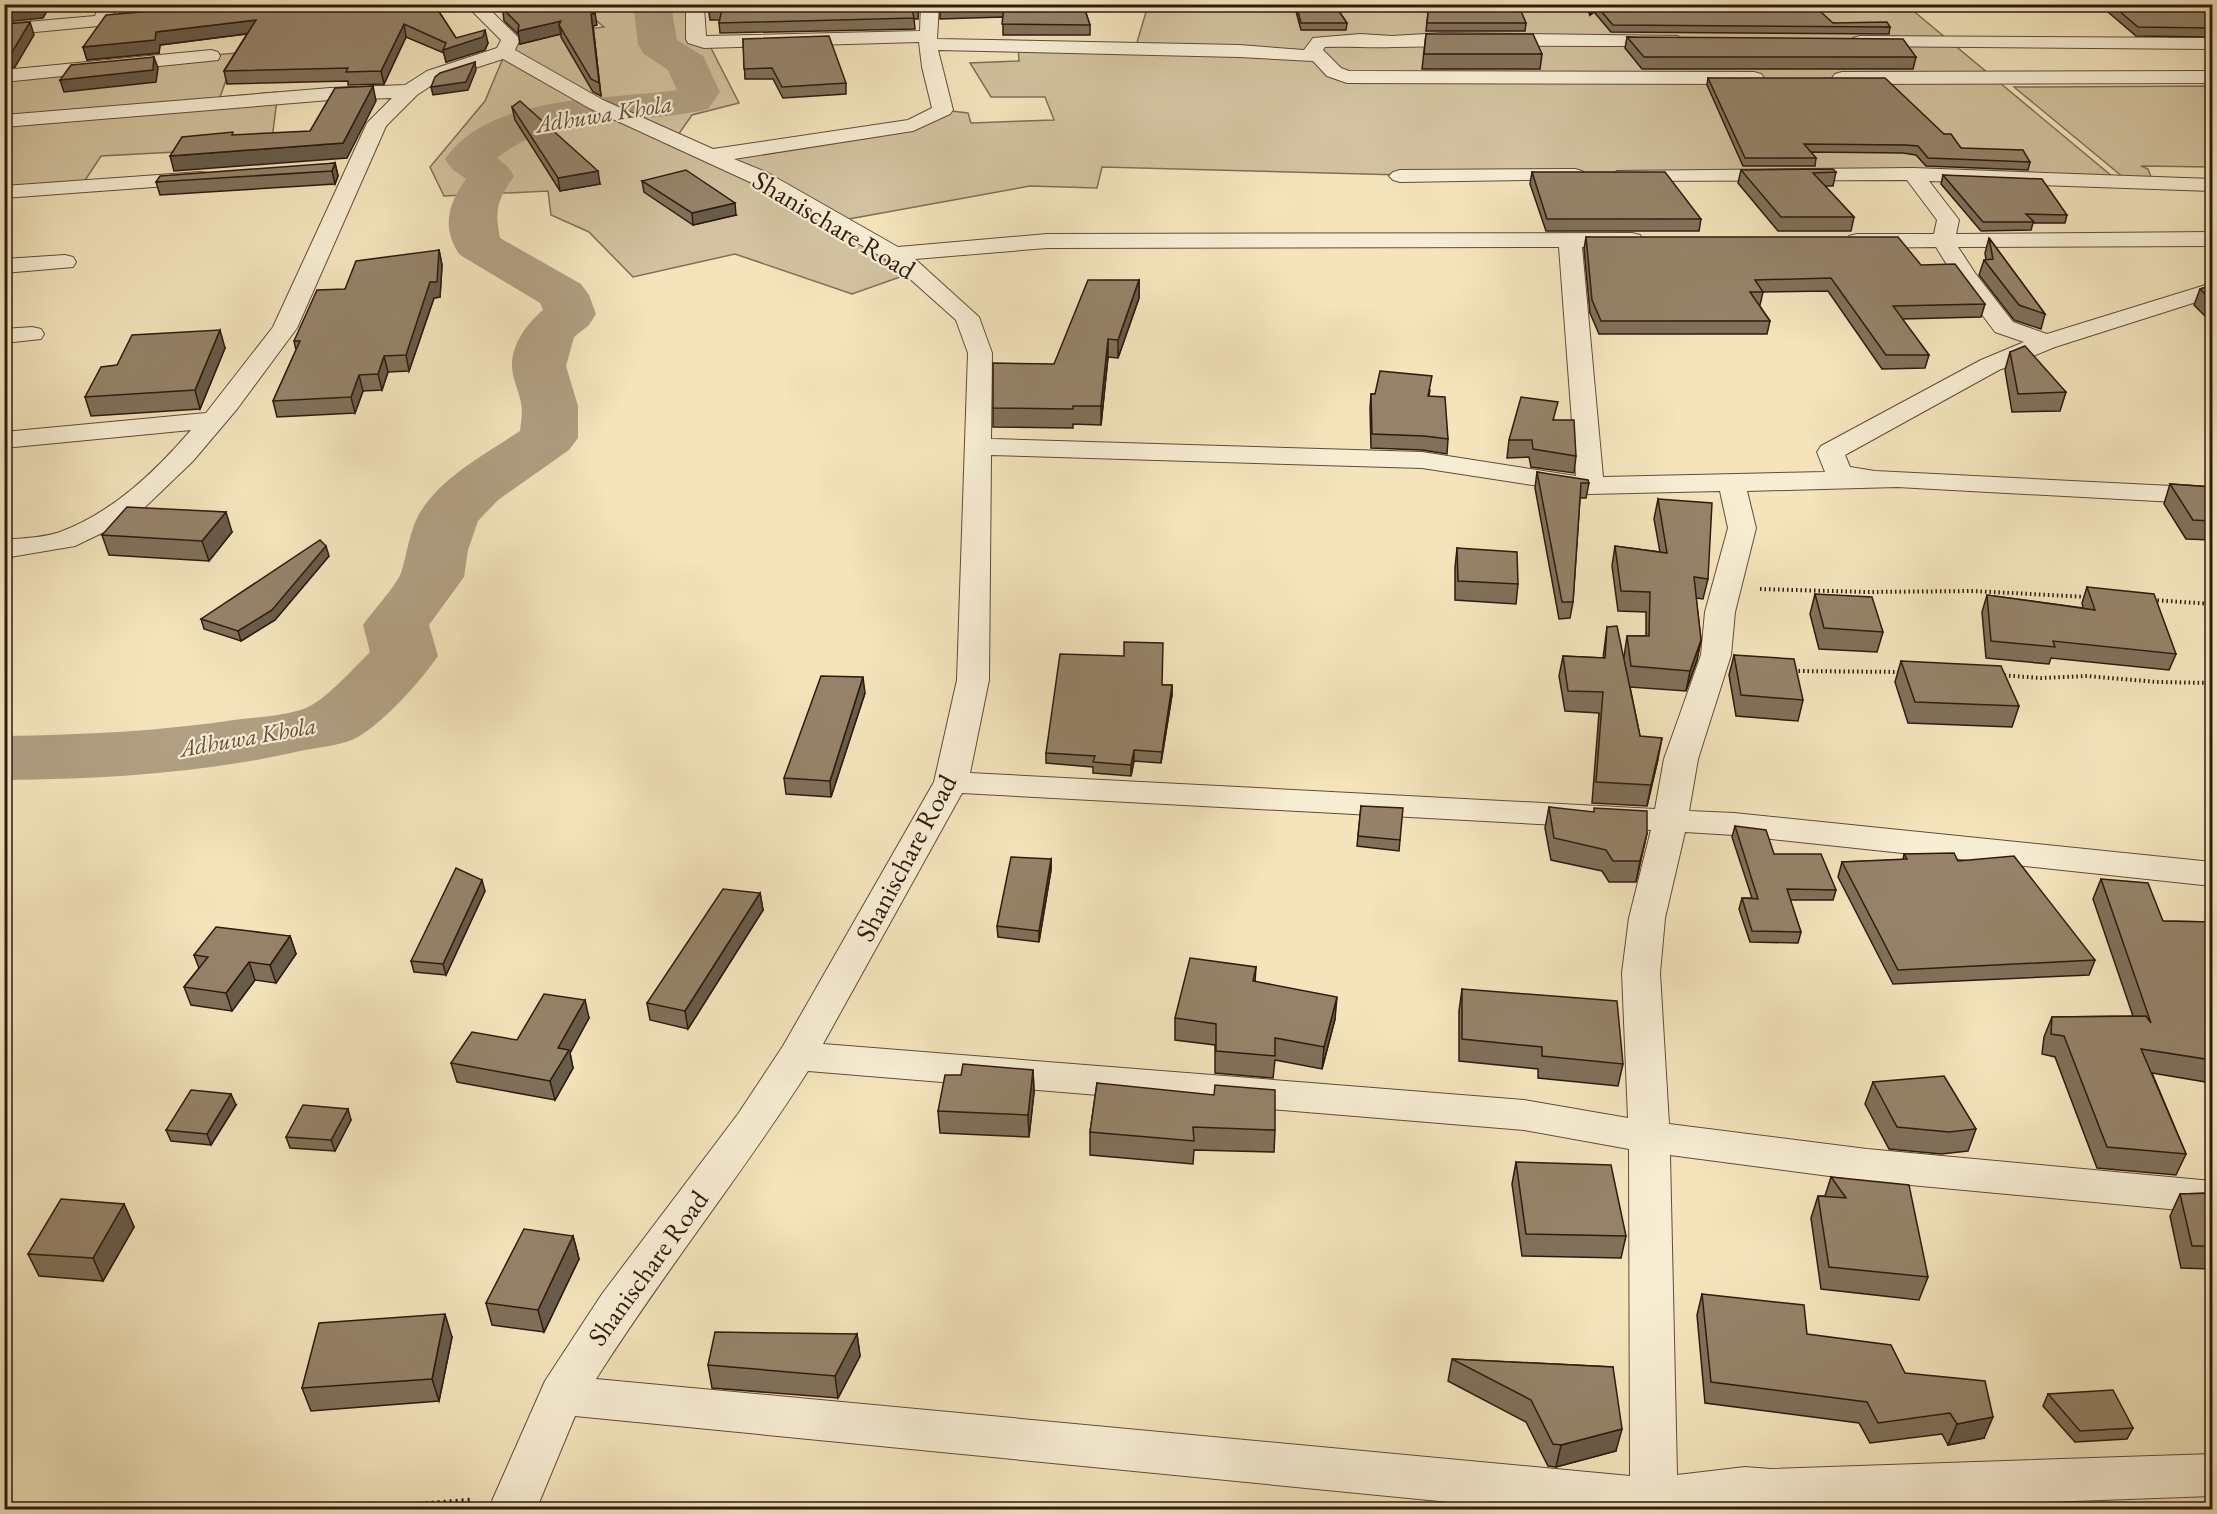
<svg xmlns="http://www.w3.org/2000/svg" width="2217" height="1514" viewBox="0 0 2217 1514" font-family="'EB Garamond',serif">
<rect width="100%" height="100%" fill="#f3e4bc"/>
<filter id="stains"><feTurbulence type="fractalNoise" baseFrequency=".00333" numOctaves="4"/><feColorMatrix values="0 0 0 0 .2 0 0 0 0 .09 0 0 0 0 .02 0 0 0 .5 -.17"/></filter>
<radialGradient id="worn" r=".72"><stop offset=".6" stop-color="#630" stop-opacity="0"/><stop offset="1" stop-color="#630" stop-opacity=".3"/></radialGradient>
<g fill="#d2c29f" stroke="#806e58" stroke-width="1.5">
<path d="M1905,4L2119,182L1440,176L1102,167L1097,188L1030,186L838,221L903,276L852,294L735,254L633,277L589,232L551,215L548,191L444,196L430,167L485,101L511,39L604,27L587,13L581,5H689L739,103L692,115L678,135L710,156L913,125L943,110L968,113L971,123L1054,120L1045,97H991L970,63L1019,61L1018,47L1136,46L1148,5Z"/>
<path d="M236,53L220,97L278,92L271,147L101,156L80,188L5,192V73Z"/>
<path d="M2212,86V167L2141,166L2148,169L2151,177H2123L2014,87Z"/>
</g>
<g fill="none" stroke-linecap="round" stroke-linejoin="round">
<path fill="#b09f82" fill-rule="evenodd" d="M629,4H668L672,11L677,40L703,56L720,92L708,109C639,126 555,111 497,158L507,166L514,176C498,200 494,209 500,238L581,284L589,295L596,314L589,325L574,337L566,366L578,406V438L569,450L498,500L478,521L468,550L464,577L429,625L438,656C420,682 385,721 358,737C344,745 321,747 305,750C206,773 106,779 4,780V736C84,735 162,731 241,719C260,717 291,715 308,707C326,699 355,667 370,652L363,625C372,612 396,586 401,573C407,554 409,534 418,516C438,479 487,453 520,431C521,422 523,412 521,403C519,391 512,378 512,366C511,346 527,323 543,310L540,303L460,255C441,228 448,204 466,179L452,169L445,159C490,94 607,100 677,90L668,70L644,54L638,45L634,11Z"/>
<g stroke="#604c3b" stroke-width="2">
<g id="minor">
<path d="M99,4H117L109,25L4,35V24L95,16Z"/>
<path d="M465,4H484L520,39L515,50L603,100L713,149L908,120L932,108L922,67L919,42L704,48L688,43L686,39V8L689,4H701L704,8L706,36L920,31L921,4H939L937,39L1239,45L1304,50L1313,38L1360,34L1392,36L1442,33L1678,36L1680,40L1678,44L1671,46C1579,46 1486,45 1394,47C1371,48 1349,46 1325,47L1323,50L1341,68L1349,71L1754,72L1761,74L1764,78L1761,82L1754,84L1347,83L1327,76L1313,61L1239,57L938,50L953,110L950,114L913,131L734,159L768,173L898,247L1047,234L1632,233L1640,235L1643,240L1640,245L1632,247H1582L1603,477L1825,472L1817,452L1821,446L1981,360L2024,342L1995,332L1957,281L1936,247L1857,248L1849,246L1846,241L1849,236L1857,234H1934L1937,220L1907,180L1624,181L1617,179L1613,175L1617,171L1913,168L2212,179V191L1929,181L1959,220L1956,234L2212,232V246L1958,247L1975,273L2013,322L2047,334L2212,283V297L2055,347L1999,370L1845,455L1850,467L1875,471L2212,488V504L1897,487L1747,491L1756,528L1735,612L1731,655L1698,759L1689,811L1734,813L2212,862V886L1734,835L1685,832L1665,918L1660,973L1669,1124L1867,1149L2212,1181V1213L1867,1181L1670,1155L1677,1475L1745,1467L1771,1469L2212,1454V1496L1826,1510H1530L575,1416L536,1510H488L545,1381L602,1294L738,1114L783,1046L934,782L957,680L968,353L956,320L891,262L752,183L589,108L503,59L441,79L417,95L386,126L297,328L237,409L193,461L141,511L108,530L75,546L4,558V540C22,538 43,538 60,532C113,512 155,472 191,430L4,448V432L206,413L273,327L367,123L392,98L330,100L4,127V115L330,88L405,85L427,71L497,48L501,40ZM1559,247L1576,476L1422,452L991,439L992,353L979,317L915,259L1047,248ZM991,455L1422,468L1590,494L1720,491L1728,528L1705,612L1701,655L1664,759L1655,809L970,773L989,680ZM962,793L1651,830L1629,918L1622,973L1628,1118L1524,1100L823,1044ZM808,1071L1524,1130L1629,1149L1630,1476L596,1379C663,1273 741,1176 808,1071Z"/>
<path d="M1448,4H1643V5L1640,9L1634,10L1456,9Z"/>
<path d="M2212,4V10H1769L1763,9L1760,5Z"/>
<path d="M1860,36L2212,38V49L1853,46L1851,42L1853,38Z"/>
<path d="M211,50L218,52L220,56L218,60L4,82V70Z"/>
<path d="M2212,71V83L1842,84L1835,82L1832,78L1835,74L1842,72Z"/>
<path d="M1575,169L1582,171L1586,175L1582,179L1400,182L1393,180L1389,176L1393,172L1400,170Z"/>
<path d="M200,172L208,173L211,178L208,183L4,198V186Z"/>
<path d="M65,255L73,257L76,262L73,267L4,273V259Z"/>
<path d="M32,327L41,329L44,334L41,339L4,343V329Z"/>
</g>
</g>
<g stroke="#2f1a10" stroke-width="4" stroke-dasharray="1.5 3" stroke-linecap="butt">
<path d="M1760,589L1867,592L1973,591L2088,597"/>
<path d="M2153,600L2212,604"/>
<path d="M1794,671L1903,672"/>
<path d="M2000,675L2041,678L2087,676L2157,682L2212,683"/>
</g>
<path stroke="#2f1a10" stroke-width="4.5" stroke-dasharray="2 4" stroke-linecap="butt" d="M342,1510L470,1500"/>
<use href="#minor" fill="#f7edd3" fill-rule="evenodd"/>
</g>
<g fill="#80715a" stroke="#2f1a10" stroke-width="1.5">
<path d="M434,4L456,38L488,43L485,50L446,62L444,53L406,37L384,84L348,85V81L227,84L224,71L247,34L160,45L159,53L87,60L83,47Z"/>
<path d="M502,4L597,25L593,26L601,96L593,92L561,37V34L520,44L519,35L504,21Z"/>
<path d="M919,4L918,19H914L915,29L720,33L719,23L720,20H710L708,5Z"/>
<path d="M940,4H1083L1090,25V35H1003V17L940,19Z"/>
<path d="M1294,4H1334L1347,23L1346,30H1301Z"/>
<path d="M1429,4L1526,23L1525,31H1426Z"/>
<path d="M1589,4L1833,23L1890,27L1889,34L1611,32L1594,12L1590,15L1588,11Z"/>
<path d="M2110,4H2212V37L2136,36L2108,12Z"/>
<path d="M1426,34L1542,54L1540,69H1422Z"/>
<path d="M1627,37L1916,57L1913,69H1642L1625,48Z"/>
<path d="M743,39L846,83V94L783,98L773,79H745Z"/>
<path d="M1708,78L1944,134L1961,148L2030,162L2028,170L1926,166L1916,155L1903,153L1811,152L1816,158L1815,166H1743L1707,85Z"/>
<path d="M512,107L600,184L560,191L515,120Z"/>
<path d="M335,163L338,176L335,184L160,195L156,182Z"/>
<path d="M1741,170L1836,172L1833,186H1825L1854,217L1851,231H1778L1738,183Z"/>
<path d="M1532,172L1701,219L1699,231H1546L1530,184Z"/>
<path d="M1943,175L2067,215L2065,223H2033L2031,230L1981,231L1941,184Z"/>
<path d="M642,181L736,215L693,225L644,192Z"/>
<path d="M1586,237L1921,265L1985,304L1981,317L1902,319L1929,355L1925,368L1882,369L1828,291L1763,292L1760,305H1759L1770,321L1767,334H1599L1590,313L1584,249Z"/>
<path d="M1989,238L2045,314L2041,329L2014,320L1979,275L1984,260H1986L1985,253Z"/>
<path d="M439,250L442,265L440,297L434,298L409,371L388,372L382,390L363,391L355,413L277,417L273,401L296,350L294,341L345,289Z"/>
<path d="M1139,280V298L1118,358L1108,357L1101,425L1073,424V428L993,427V408L1054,364Z"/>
<path d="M2212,285V323L2194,305L2200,289Z"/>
<path d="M225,348L200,409L91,416L85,397L117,365Z"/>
<path d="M2010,352L2066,392L2060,411L2012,412L2005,370Z"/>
<path d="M1430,390L1429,396L1448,439L1447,454L1422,450L1371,448L1370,408L1371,394Z"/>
<path d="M1555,420L1576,456L1574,473L1531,467L1529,457L1507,458L1509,440Z"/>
<path d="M1537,472L1589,483L1586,498H1580L1573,602L1570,618L1559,619L1535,488Z"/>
<path d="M2170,484L2212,487V540L2186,539L2164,504Z"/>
<path d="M1658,499L1708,579L1703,599L1696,598L1701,640L1697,660L1686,691L1630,687L1640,736L1658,759L1647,806L1592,803L1599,713L1565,711L1559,676L1563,656L1603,658L1607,627L1624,657L1627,636H1646V612L1618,611L1612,566L1615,546L1660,552L1654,519Z"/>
<path d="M232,532L209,561L109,555L102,535Z"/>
<path d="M1457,548L1518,584L1516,604L1455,600V568Z"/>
<path d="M329,556L275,620L241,641L204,629L201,619Z"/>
<path d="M2087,587L2176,654L2169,670L2051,658L2049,664L1986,658L1982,612L1987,595L2083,608L2082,603Z"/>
<path d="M1815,594L1883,632L1877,652L1819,649L1810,614Z"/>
<path d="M1734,655L1803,700L1798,721L1736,716L1729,675Z"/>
<path d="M1901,661L2019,706L2012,727L1908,723L1895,682Z"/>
<path d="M1162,685H1172V695L1161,763L1134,761L1131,776L1093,773V767L1046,763V753Z"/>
<path d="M865,693L831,797L786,794L784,778Z"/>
<path d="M1361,806L1400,840L1399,851L1357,846Z"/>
<path d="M1549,807L1647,833L1636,882H1609L1602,871L1551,860L1545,828Z"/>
<path d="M1735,826L1774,854L1836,890L1833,900H1790L1801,932L1798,943L1750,942L1739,909L1742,898H1752L1732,837Z"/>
<path d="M1904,854L1958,861L2095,960L2089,975L1893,984L1838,877L1842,862L1903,860Z"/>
<path d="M1051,859V870L1039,942L998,937L997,926Z"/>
<path d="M2101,879L2163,921L2212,922V1083L2152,1073L2186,1154L2176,1175L2097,1168L2055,1057L2042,1054L2044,1037L2052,1017L2133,1016L2093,899Z"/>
<path d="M485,891L446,975L414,972L411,961Z"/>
<path d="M760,893L763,910L688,1029L650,1020L647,1003Z"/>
<path d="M290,936L296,954L276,983L255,980L232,1011L191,1005L184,987L199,968L194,955Z"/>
<path d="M1256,967L1255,982L1335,1019L1322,1069L1275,1060L1273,1078L1215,1073V1045L1175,1040V1018Z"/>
<path d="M1462,989L1623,1064L1618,1086L1538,1078V1069L1459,1061V1011Z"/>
<path d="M589,1018L570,1053L573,1068L555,1100L457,1082L451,1063L517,1040Z"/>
<path d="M1033,1070L1034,1092L1029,1137L940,1133L938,1111L961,1075Z"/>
<path d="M1873,1082L1976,1129L1968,1151L1941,1154L1889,1149L1865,1104Z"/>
<path d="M1097,1083L1275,1130L1274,1152L1194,1150L1193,1164L1090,1155V1132Z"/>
<path d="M236,1105L211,1145L171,1141L166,1130Z"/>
<path d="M351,1120L335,1151L290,1148L286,1137Z"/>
<path d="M1516,1162L1626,1236L1621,1258L1522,1256L1512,1184Z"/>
<path d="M1831,1177L1928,1277L1919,1300L1821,1289L1811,1218L1818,1196H1825Z"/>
<path d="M2212,1193V1269L2181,1268L2170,1216L2180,1194Z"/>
<path d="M124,1204L134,1227L103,1281L39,1276L28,1254Z"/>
<path d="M573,1236L579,1259L544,1332L492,1325L486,1303Z"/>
<path d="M1702,1294L1905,1373L1984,1438L1948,1445L1942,1434L1870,1443L1859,1423L1705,1403L1697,1315Z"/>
<path d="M857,1334L860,1356L838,1398L712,1388L708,1365Z"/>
<path d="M452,1337L439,1401L311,1411L302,1388Z"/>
<path d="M1452,1359L1613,1367L1616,1451L1556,1467L1548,1466L1526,1422L1448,1381Z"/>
<path d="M2048,1394L2133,1428L2127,1439L2075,1442L2043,1406Z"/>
</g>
<g fill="#685c4a" stroke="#2f1a10" stroke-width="1.5">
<path d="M40,4H62L50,6L43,18L4,22V10Z"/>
<path d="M119,4H205L121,12Z"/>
<path d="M1595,4L1594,12L1590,15L1591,8Z"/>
<path d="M595,13L597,25L593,26L601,96L591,14Z"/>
<path d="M256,20L259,32L160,45L159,53L87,60L83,47L156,32Z"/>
<path d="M561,21L559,25L561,34L520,44L518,31Z"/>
<path d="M30,22L34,35L15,67L4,68V55Z"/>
<path d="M404,24L406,37L384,84L381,71Z"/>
<path d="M485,30L488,43L485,50L446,62L443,50Z"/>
<path d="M154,57L158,68L156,82L64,92L60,80Z"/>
<path d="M475,62L476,70L468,90L433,95L431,87Z"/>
<path d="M373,86L376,101L347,158L174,171L170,156L343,143Z"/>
<path d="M335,163L338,176L335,184L332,171Z"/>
<path d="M598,171L600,184L560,191L558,178Z"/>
<path d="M735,203L736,215L693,225L692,213Z"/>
<path d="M439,250L442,265L440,297L434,298L409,371L406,355Z"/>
<path d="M1139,280V298L1118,358V340Z"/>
<path d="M220,330L225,348L200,409L195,390Z"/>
<path d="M1108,339V357L1101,425V406Z"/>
<path d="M384,356L388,372L382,390L378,374Z"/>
<path d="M359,375L363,391L355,413L351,397Z"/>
<path d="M226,512L232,532L209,561L202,541Z"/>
<path d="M326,546L329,556L275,620L241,641L238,631Z"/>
<path d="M1701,640L1697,660L1686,691L1690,671Z"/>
<path d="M863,677L865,693L831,797L830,781Z"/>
<path d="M1172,685V695L1161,763L1162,752Z"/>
<path d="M1662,738L1658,759L1647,806L1651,785Z"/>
<path d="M1134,750V761L1131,776V765Z"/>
<path d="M1647,833L1642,855L1636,882L1640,861Z"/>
<path d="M1051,859V870L1039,942V931Z"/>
<path d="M482,880L485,891L446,975L443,964Z"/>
<path d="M760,893L763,910L688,1029L685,1011Z"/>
<path d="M290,936L296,954L276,983L270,965Z"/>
<path d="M249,962L255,980L232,1011L226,993Z"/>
<path d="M1337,997L1335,1019L1322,1069L1324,1047Z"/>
<path d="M585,1000L589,1018L570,1053L573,1068L555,1100L550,1081L558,1048Z"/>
<path d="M1033,1070L1034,1092L1029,1137L1028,1115Z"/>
<path d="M231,1094L236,1105L211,1145L207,1134Z"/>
<path d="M348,1109L351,1120L335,1151L331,1140Z"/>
<path d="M124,1204L134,1227L103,1281L93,1258Z"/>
<path d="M573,1236L579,1259L544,1332L538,1310Z"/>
<path d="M445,1314L452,1337L439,1401L432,1379Z"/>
<path d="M857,1334L860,1356L838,1398L835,1376Z"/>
<path d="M1993,1417L1984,1438L1948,1445L1957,1424Z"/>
<path d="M1622,1429L1616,1451L1556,1467L1561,1445Z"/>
</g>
<g fill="#958369" stroke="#2f1a10" stroke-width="1.5">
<path d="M4,4H40L39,6L4,10Z"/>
<path d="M216,4H434L456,38L485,30L483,37L443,50L446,43L404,24L381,71L346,72L348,68L224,71L256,20L156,32L155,40L83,47L106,15L210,6Z"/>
<path d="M502,4H591L595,13L591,14L599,83L591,79L559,25L561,21L518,31L519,25L502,8Z"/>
<path d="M718,4H918V9H912L914,18L719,23L722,9L709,10L708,5Z"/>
<path d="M940,4H1083L1090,25L1002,24L1004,7L940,8Z"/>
<path d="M1296,4H1334L1347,23H1301Z"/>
<path d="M1429,4H1518L1526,23H1427Z"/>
<path d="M1595,4H1812L1833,23L1887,22L1890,27L1613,25Z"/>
<path d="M2111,4H2212V28L2138,27Z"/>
<path d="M30,22L11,54L4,55V24Z"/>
<path d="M1426,34H1533L1542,54H1424Z"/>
<path d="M829,36L846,83L782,87L772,68L744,69L743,39Z"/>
<path d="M1627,37L1903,39L1916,57H1644Z"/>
<path d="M154,57L153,70L60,80L71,65Z"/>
<path d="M475,62L466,82L431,87L435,77L440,73Z"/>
<path d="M1708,78H1885L1944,134H1951L1961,148L2023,150L2030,162L1928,158L1918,146L1905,145L1804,144L1816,158H1745Z"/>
<path d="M373,86L343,143L170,156L182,137L233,132L232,135L310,131L335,88Z"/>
<path d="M520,101L598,171L558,178L512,107Z"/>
<path d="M335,163L332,171L156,182L160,176Z"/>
<path d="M1833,169L1836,172L1813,173L1854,217H1781L1741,170Z"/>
<path d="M686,170L735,203L692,213L642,181Z"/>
<path d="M1532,172H1665L1701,219H1547Z"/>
<path d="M1943,175L2042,179L2067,215L2026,214L2034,222H1983Z"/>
<path d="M1586,237H1898L1921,265L1955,264L1985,304L1893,306L1929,355H1886L1831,278L1755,280L1763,292H1750L1770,321H1601L1592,300Z"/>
<path d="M1989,238L2045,314L2019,305L1984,260L1993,259Z"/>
<path d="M439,250L437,282H430L406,355L384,356L378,374L359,375L351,397L273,401L300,341H294L317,290L345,289L356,261Z"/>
<path d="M1088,280H1139L1118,340L1108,339L1101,406H1073V409L993,408V363L1054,364Z"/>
<path d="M2212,285V301L2200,289Z"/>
<path d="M220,330L195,390L85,397L101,367L117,365L132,335Z"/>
<path d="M2025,346L2066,392L2018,394L2010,352Z"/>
<path d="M1380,371L1432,376L1428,396L1445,397L1448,439L1424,436L1372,434L1371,394H1375Z"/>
<path d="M1521,397L1558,402L1553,420H1574L1576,456L1533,449L1532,440H1509Z"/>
<path d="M1537,472L1588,480L1589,483H1581L1573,602H1562Z"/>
<path d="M2170,484L2212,487V521L2193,520Z"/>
<path d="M1658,499L1712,503L1708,579L1694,577L1701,640L1690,671L1631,666L1627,636H1649L1650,592L1621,591L1615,546L1667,553Z"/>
<path d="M127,507L226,512L202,541L102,535Z"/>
<path d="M320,540L326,546L272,610L238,631L201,619Z"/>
<path d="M1457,548L1517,552L1518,584L1458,581Z"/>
<path d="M2087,587L2154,594L2176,654L2053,641L2055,647L1991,641L1987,595L2095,610Z"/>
<path d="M1815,594L1872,597L1883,632L1824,628Z"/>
<path d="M1617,626L1640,736L1662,738L1651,785L1596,782L1603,692L1568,691L1563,656L1605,658L1607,627Z"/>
<path d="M1124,642L1163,643L1162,685H1172L1162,752L1134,750L1131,765L1093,762L1095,756L1046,753L1060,654L1124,656Z"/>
<path d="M1734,655L1794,659L1803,700L1741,695Z"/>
<path d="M1901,661L2001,666L2019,706L1915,702Z"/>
<path d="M821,676L863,677L830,781L784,778Z"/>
<path d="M1361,806L1403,808L1400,840L1358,836Z"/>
<path d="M1549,807L1594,812V808L1647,811V833L1640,861H1613L1606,850L1554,838Z"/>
<path d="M1735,826L1766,830L1774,854H1821L1836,890L1787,889L1801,932L1752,931L1742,898L1758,899Z"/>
<path d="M1954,853L1958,861L2014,856L2095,960L1898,970L1842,862L1907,859L1904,854Z"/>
<path d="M1011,857L1051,859L1039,931L997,926Z"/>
<path d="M456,868L482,880L443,964L411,961Z"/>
<path d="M2101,879L2148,883L2163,921L2212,922V1060L2141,1049L2186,1154L2107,1147L2064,1036L2051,1034L2052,1017L2146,1016L2151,1023Z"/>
<path d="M723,889L760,893L685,1011L647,1003Z"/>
<path d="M216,927L290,936L270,965L249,962L226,993L184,987L208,957L194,955Z"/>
<path d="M1190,958L1256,967L1253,981L1337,997L1324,1047L1275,1038V1056L1216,1051V1024L1175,1018Z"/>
<path d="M1462,989L1617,1001L1623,1064L1542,1056V1047L1462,1039Z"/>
<path d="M544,994L585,1000L558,1048L569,1050L550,1081L451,1063L472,1032L517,1040Z"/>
<path d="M963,1064L1033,1070L1028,1115L938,1111L945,1075H961Z"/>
<path d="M1944,1076L1976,1129L1949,1132L1897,1127L1873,1082Z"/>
<path d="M1097,1083L1214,1095L1215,1085L1275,1090V1130L1193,1127L1194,1141L1090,1132Z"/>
<path d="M191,1090L231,1094L207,1134L166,1130Z"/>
<path d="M303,1105L348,1109L331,1140L286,1137Z"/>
<path d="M1516,1162L1611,1165L1626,1236L1526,1234Z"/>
<path d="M1831,1177L1909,1185L1928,1277L1829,1267L1818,1196L1846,1198Z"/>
<path d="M2212,1193V1246H2192L2180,1194Z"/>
<path d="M61,1199L124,1204L93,1258L28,1254Z"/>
<path d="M524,1229L573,1236L538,1310L486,1303Z"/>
<path d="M1702,1294L1804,1305L1807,1334L1891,1345L1905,1373L1985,1381L1993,1417L1957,1424L1950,1413L1878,1423L1867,1402L1711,1382Z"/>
<path d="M445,1314L432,1379L302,1388L319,1323Z"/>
<path d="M715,1332L857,1334L835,1376L708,1365Z"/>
<path d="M1452,1359L1613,1367L1622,1429L1561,1445L1553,1444L1531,1400Z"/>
<path d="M2113,1390L2133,1428L2080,1431L2048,1394Z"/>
</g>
<g text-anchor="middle" stroke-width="4.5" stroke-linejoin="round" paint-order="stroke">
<g font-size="24" font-style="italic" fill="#634f3e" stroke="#f7edd3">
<text transform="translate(604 114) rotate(-9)" y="8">Adhuwa Khola</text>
<text transform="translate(248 737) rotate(-10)" y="8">Adhuwa Khola</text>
</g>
<g font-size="27" fill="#2f1a10" stroke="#f7edd3">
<text transform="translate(834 225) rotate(31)" y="9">Shanischare Road</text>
<text transform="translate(906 858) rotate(-62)" y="9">Shanischare Road</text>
<text transform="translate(648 1268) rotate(-54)" y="9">Shanischare Road</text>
</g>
</g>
<rect width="2217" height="1514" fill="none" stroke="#f3e4bc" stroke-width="24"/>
<rect x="6" y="6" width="2205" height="1502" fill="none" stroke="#2f1a10" stroke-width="3"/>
<rect x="12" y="12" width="2193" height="1490" fill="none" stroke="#2f1a10" stroke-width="1.5"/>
<rect width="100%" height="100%" filter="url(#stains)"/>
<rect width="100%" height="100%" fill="url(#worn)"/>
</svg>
